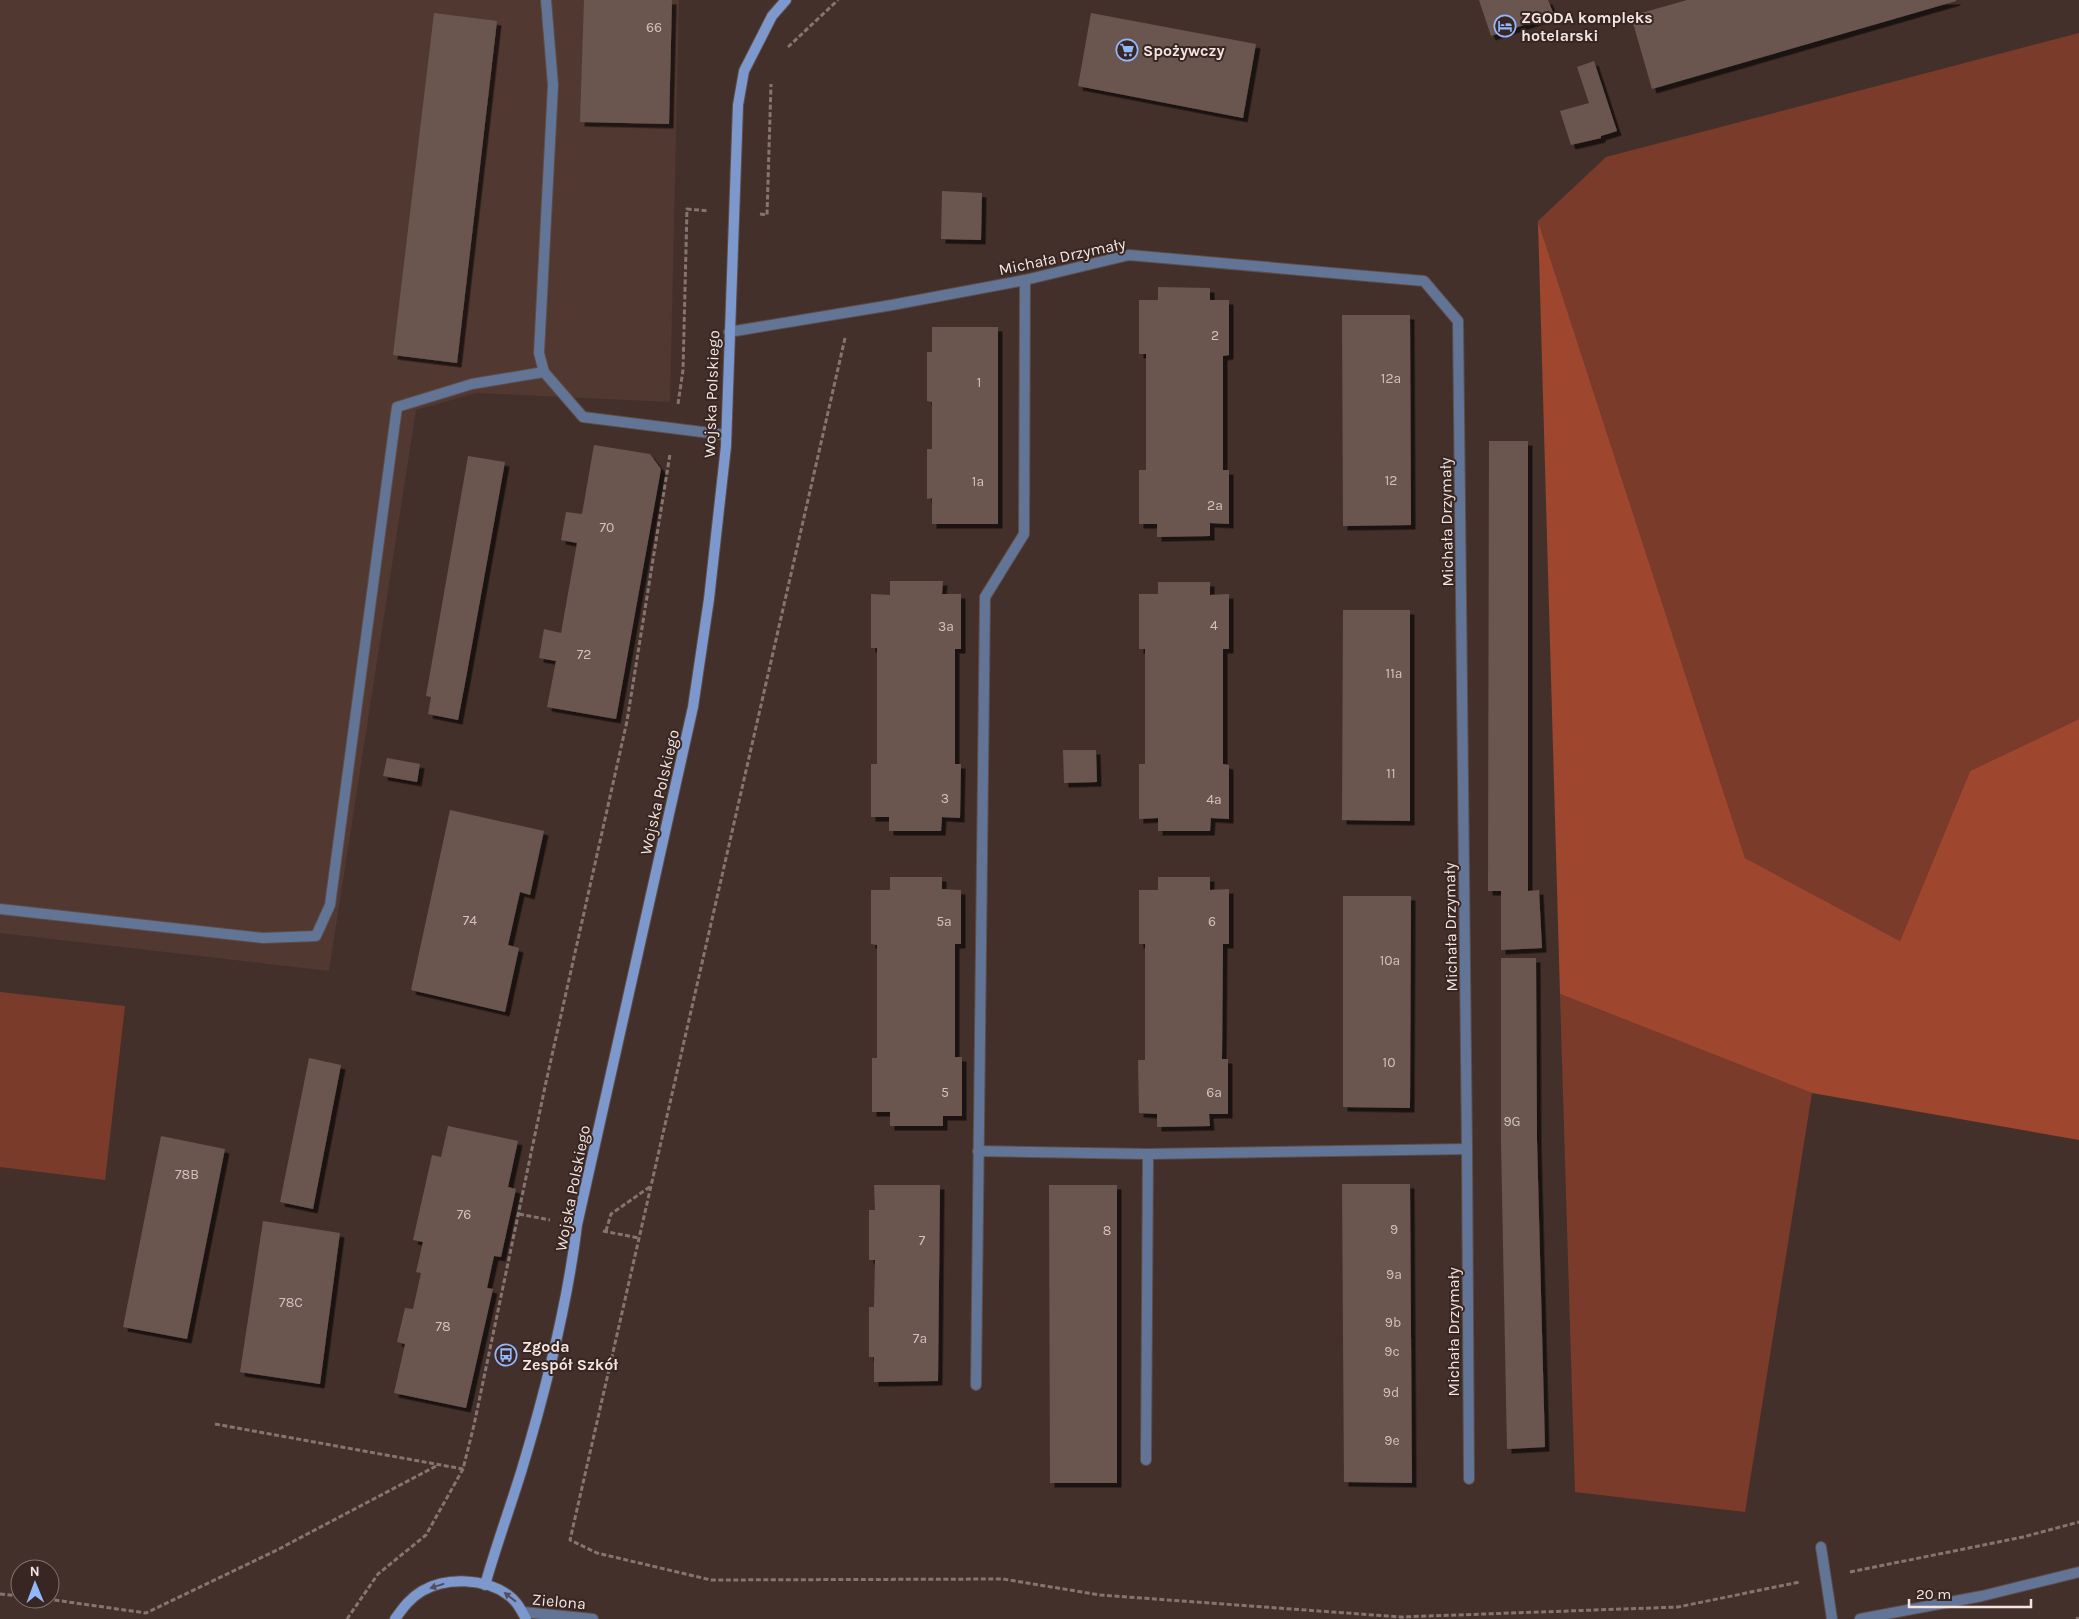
<svg xmlns="http://www.w3.org/2000/svg" width="2079" height="1619" viewBox="0 0 2079 1619" font-family="Karla,sans-serif">
<defs>
<filter id="shadow"><feDropShadow dx="4.5" dy="4.5" stdDeviation="0" flood-color="#0009"/></filter>
</defs>
<rect width="100%" height="100%" fill="#43302b"/>
<path fill="#513831" d="M0,0H679L670,402L476,393L416,410L329,971L0,933Z"/>
<g fill="#7b3b2b">
<path d="M2079,33V719L1970,771L1900,941L1745,858L1538,221L1606,157Z"/>
<path d="M0,992L125,1006L105,1180L0,1167Z"/>
<path d="M1560,994L1812,1093L1745,1512L1575,1492Z"/>
</g>
<path fill="#9f462f" d="M1538,221L1745,858L1900,941L1970,771L2079,719V1140L1812,1093L1560,994Z"/>
<g fill="#6a5650" filter="url(#shadow)">
<path d="M584,0H672L669,124L580,122Z"/>
<path d="M1479,0H1548L1554,15L1491,36Z"/>
<path d="M1687,0H1956V1L1652,89L1631,16Z"/>
<path d="M434,13L497,21L457,363L393,355Z"/>
<path d="M1091,13L1256,44L1243,118L1078,86Z"/>
<path d="M1594,61L1617,131L1601,136V138L1571,145L1560,111L1589,103L1577,67Z"/>
<path d="M942,191L982,193L981,240L941,239Z"/>
<path d="M1158,287L1210,288V300H1229V355L1223,356V470H1229V524L1210,523V536L1157,537V524H1139V470H1146V354H1139V300H1158Z"/>
<path d="M1342,315H1410L1411,525L1343,526Z"/>
<path d="M932,327H998V524H932V498L927,499V449H932V402L927,401V352H932Z"/>
<path d="M1489,441H1528V891L1539,890L1542,948L1501,950V891H1488Z"/>
<path d="M594,445L650,454L661,469L616,719L547,707L556,661L539,658L544,629L561,633L577,543L561,540L566,512L582,514Z"/>
<path d="M468,456L505,462L466,678L461,677L466,678L458,720L428,714L431,697L426,696Z"/>
<path d="M890,581H943L942,594H961V649H955V764H961L960,818L942,817L941,831H889V817H871V764H877V648H871V594L890,595Z"/>
<path d="M1158,582H1210V595L1229,594V649H1223V764L1229,765V819L1211,818L1210,831H1158V818L1139,819V764H1145V649H1139V594H1158Z"/>
<path d="M1343,610H1410V821L1342,820Z"/>
<path d="M1063,750H1096L1097,782L1064,783Z"/>
<path d="M387,758L420,764L417,782L383,776Z"/>
<path d="M450,810L544,831L530,895L520,892L508,945L519,948L505,1012L411,990Z"/>
<path d="M890,877H942V889L961,890V944H955V1057H962V1116H943V1126H890V1112H872V1058H877V945L871,944V890H890Z"/>
<path d="M1158,877H1210V890L1229,889V944H1223L1222,1059H1228V1114H1209L1210,1126L1157,1127V1114L1139,1113L1138,1060H1145V944H1139V890H1158Z"/>
<path d="M1343,896H1411L1410,1108L1343,1107Z"/>
<path d="M1501,958H1536L1537,1140L1545,1447L1507,1449L1501,1142Z"/>
<path d="M309,1058L341,1065L313,1209L280,1202Z"/>
<path d="M448,1126L518,1141L508,1187L516,1189L501,1257L494,1256L487,1288L493,1289L466,1408L394,1393L405,1344L397,1342L405,1308L413,1309L421,1273L416,1272L423,1242L413,1240L432,1155L441,1157Z"/>
<path d="M161,1136L225,1149L187,1339L123,1327Z"/>
<path d="M1342,1184H1410L1412,1483L1344,1482Z"/>
<path d="M874,1185H940L938,1381L874,1382V1357H869V1307H874L875,1260H869V1210H875Z"/>
<path d="M1049,1185H1117V1483H1050Z"/>
<path d="M263,1221L340,1233L320,1384L240,1372Z"/>
</g>
<g fill="none" stroke-linecap="round" stroke-linejoin="round">
<g stroke="#5f4d48" stroke-width="12">
<g id="lane">
<path d="M0,909L263,938L316,936L330,905L397,407L472,384L544,372"/>
<path d="M978,1151L1148,1154L1467,1149"/>
<path d="M976,1385L985,597L1024,534L1025,280"/>
<path d="M1146,1460L1148,1154"/>
<path d="M1821,1547L1832,1619"/>
</g>
</g>
<g stroke="#5f4d48" stroke-width="12">
<g id="street">
<path d="M546,0L553,85L539,353L544,372L583,417L726,435"/>
<path d="M729,332L892,305L1025,280L1129,255L1424,281L1458,321L1467,1149L1469,1479"/>
<path d="M523,1612L593,1619"/>
<path d="M1860,1619L1982,1596L2079,1572"/>
</g>
</g>
<g stroke="#5f4d48" stroke-width="12">
<g id="secondary">
<path d="M485,1585C496,1546 510,1508 522,1469C546,1389 567,1308 577,1225L693,707L709,599L726,446L738,105L744,71L772,16L786,0"/>
<path d="M395,1619C403,1608 410,1598 422,1591C446,1577 485,1578 508,1595C517,1601 521,1610 526,1619"/>
</g>
</g>
<g stroke="#857470" stroke-width="3" stroke-dasharray="5 2.5" stroke-linecap="butt">
<path d="M788,47L838,0"/>
<path d="M760,214L767,215L771,84"/>
<path d="M845,338L570,1540L597,1553L711,1580L1003,1579L1100,1595L1401,1617L1678,1607L1800,1582"/>
<path d="M678,404L683,370L687,209L709,211"/>
<path d="M519,1214L550,1220"/>
<path d="M603,1231L639,1238"/>
<path d="M606,1231L611,1214L651,1186"/>
<path d="M215,1424L463,1469"/>
<path d="M1850,1572L2023,1537L2079,1522"/>
<path d="M0,1594L20,1596"/>
<path d="M47,1599L146,1613L279,1549L438,1465"/>
<path d="M347,1619L378,1574L426,1535L463,1469L474,1425L546,1082L627,721L670,454"/>
<path d="M2076,1619L2079,1618"/>
</g>
<use href="#lane" stroke="#637596" stroke-width="10"/>
<use href="#street" stroke="#637596" stroke-width="10"/>
<use href="#secondary" stroke="#7c98cd" stroke-width="10"/>
</g>
<defs><path id="oneway-solid" d="M-6-.8H1V-3.2L6.5 0L1 3.2V.8H-6Z" transform="scale(1.25)"/></defs>
<g fill="#504e5e">
<use href="#oneway-solid" transform="translate(437 1586) rotate(163)"/>
<use href="#oneway-solid" transform="translate(510 1597) rotate(-142)"/>
</g>
<defs>
<g id="hotel-ring" transform="scale(1.125)"><circle r="9.5" fill="#382622" stroke="#93b7fd" stroke-width="1.5"/><path d="M-6-4.5h1.5V1H6V5H4.5V3h-9V5H-6ZM-4 0a1.8 1.8 0 1 1 3.6 0ZM.5 0V-2.5h3Q6-2.5 6 0Z" fill="#93b7fd"/></g>
<g id="supermarket-ring" transform="scale(1.125)"><circle r="9.5" fill="#382622" stroke="#93b7fd" stroke-width="1.5"/><path d="M-6-5.5h2.5l.6 2H6L4.5 2H-2.5L-4.4-4H-6ZM-1.5 3.2a1.3 1.3 0 1 0 .1 0ZM3 3.2a1.3 1.3 0 1 0 .1 0Z" fill="#93b7fd"/></g>
<g id="bus-ring" transform="scale(1.125)"><circle r="9.5" fill="#382622" stroke="#93b7fd" stroke-width="1.5"/><path d="M-5-6H5V4H4V6H2V4H-2V6H-4V4H-5ZM-3.5-4V0h7V-4ZM-3.5 1.2v1.5H-2V1.2ZM2 1.2v1.5H3.5V1.2Z" fill="#93b7fd"/></g>
</defs>
<g fill-rule="evenodd">
<use href="#hotel-ring" x="1505" y="26"/>
<use href="#supermarket-ring" x="1127" y="50"/>
<use href="#bus-ring" x="506" y="1355"/>
</g>
<g text-anchor="middle" stroke-width="4" stroke-linejoin="round" paint-order="stroke">
<g font-size="14" fill="#d0c1be">
<text x="654" y="32">66</text>
<text x="1215" y="340">2</text>
<text x="1391" y="383">12a</text>
<text x="979" y="387">1</text>
<text x="1391" y="485">12</text>
<text x="978" y="486">1a</text>
<text x="1215" y="510">2a</text>
<text x="607" y="532">70</text>
<text x="1214" y="630">4</text>
<text x="946" y="631">3a</text>
<text x="584" y="659">72</text>
<text x="1394" y="678">11a</text>
<text x="1391" y="778">11</text>
<text x="945" y="803">3</text>
<text x="1214" y="804">4a</text>
<text x="470" y="925">74</text>
<text x="944" y="926">5a</text>
<text x="1212" y="926">6</text>
<text x="1390" y="965">10a</text>
<text x="1389" y="1067">10</text>
<text x="945" y="1097">5</text>
<text x="1214" y="1097">6a</text>
<text x="1512" y="1126">9G</text>
<text x="187" y="1179">78B</text>
<text x="464" y="1219">76</text>
<text x="1394" y="1234">9</text>
<text x="1107" y="1235">8</text>
<text x="922" y="1245">7</text>
<text x="1394" y="1279">9a</text>
<text x="291" y="1307">78C</text>
<text x="1393" y="1327">9b</text>
<text x="443" y="1331">78</text>
<text x="920" y="1343">7a</text>
<text x="1392" y="1356">9c</text>
<text x="1391" y="1397">9d</text>
<text x="1392" y="1445">9e</text>
</g>
<g font-size="16" font-weight="bold" fill="#f2e5e2" stroke="#382622" text-anchor="start">
<text x="1521" y="23">ZGODA kompleks<tspan x="1521" dy="18">hotelarski</tspan></text>
<text x="1143" y="56">Spożywczy</text>
<text x="522" y="1352">Zgoda<tspan x="522" dy="18">Zespół Szkół</tspan></text>
</g>
<g font-size="16" fill="#f2e5e2" stroke="#382622">
<text transform="translate(1062 256) rotate(-12)" y="6">Michała Drzymały</text>
<text transform="translate(711 394) rotate(-88)" y="6">Wojska Polskiego</text>
<text transform="translate(1446 522) rotate(-91)" y="6">Michała Drzymały</text>
<text transform="translate(659 792) rotate(-77)" y="6">Wojska Polskiego</text>
<text transform="translate(1450 927) rotate(-91)" y="6">Michała Drzymały</text>
<text transform="translate(572 1188) rotate(-79)" y="6">Wojska Polskiego</text>
<text transform="translate(1453 1332) rotate(-90)" y="6">Michała Drzymały</text>
<text transform="translate(559 1601) rotate(5)" y="6">Zielona</text>
</g>
</g>
<g transform="translate(35 1584) rotate(359)"><circle r="24" fill="#382622" stroke="#82726f"/>
<path d="M0-4L9 19L0 12L-9 19Z" fill="#93b7fd"/>
<text y="-8" font-size="14" font-weight="bold" text-anchor="middle" fill="#f2e5e2">N</text>
</g>
<path d="M1909 1599v8h122v-8" fill="none" stroke="#f2e5e2" stroke-width="2.5"/>
<text x="1916" y="1599" font-size="15" fill="#f2e5e2" stroke="#382622" stroke-width="4" paint-order="stroke">20 m</text>
</svg>
